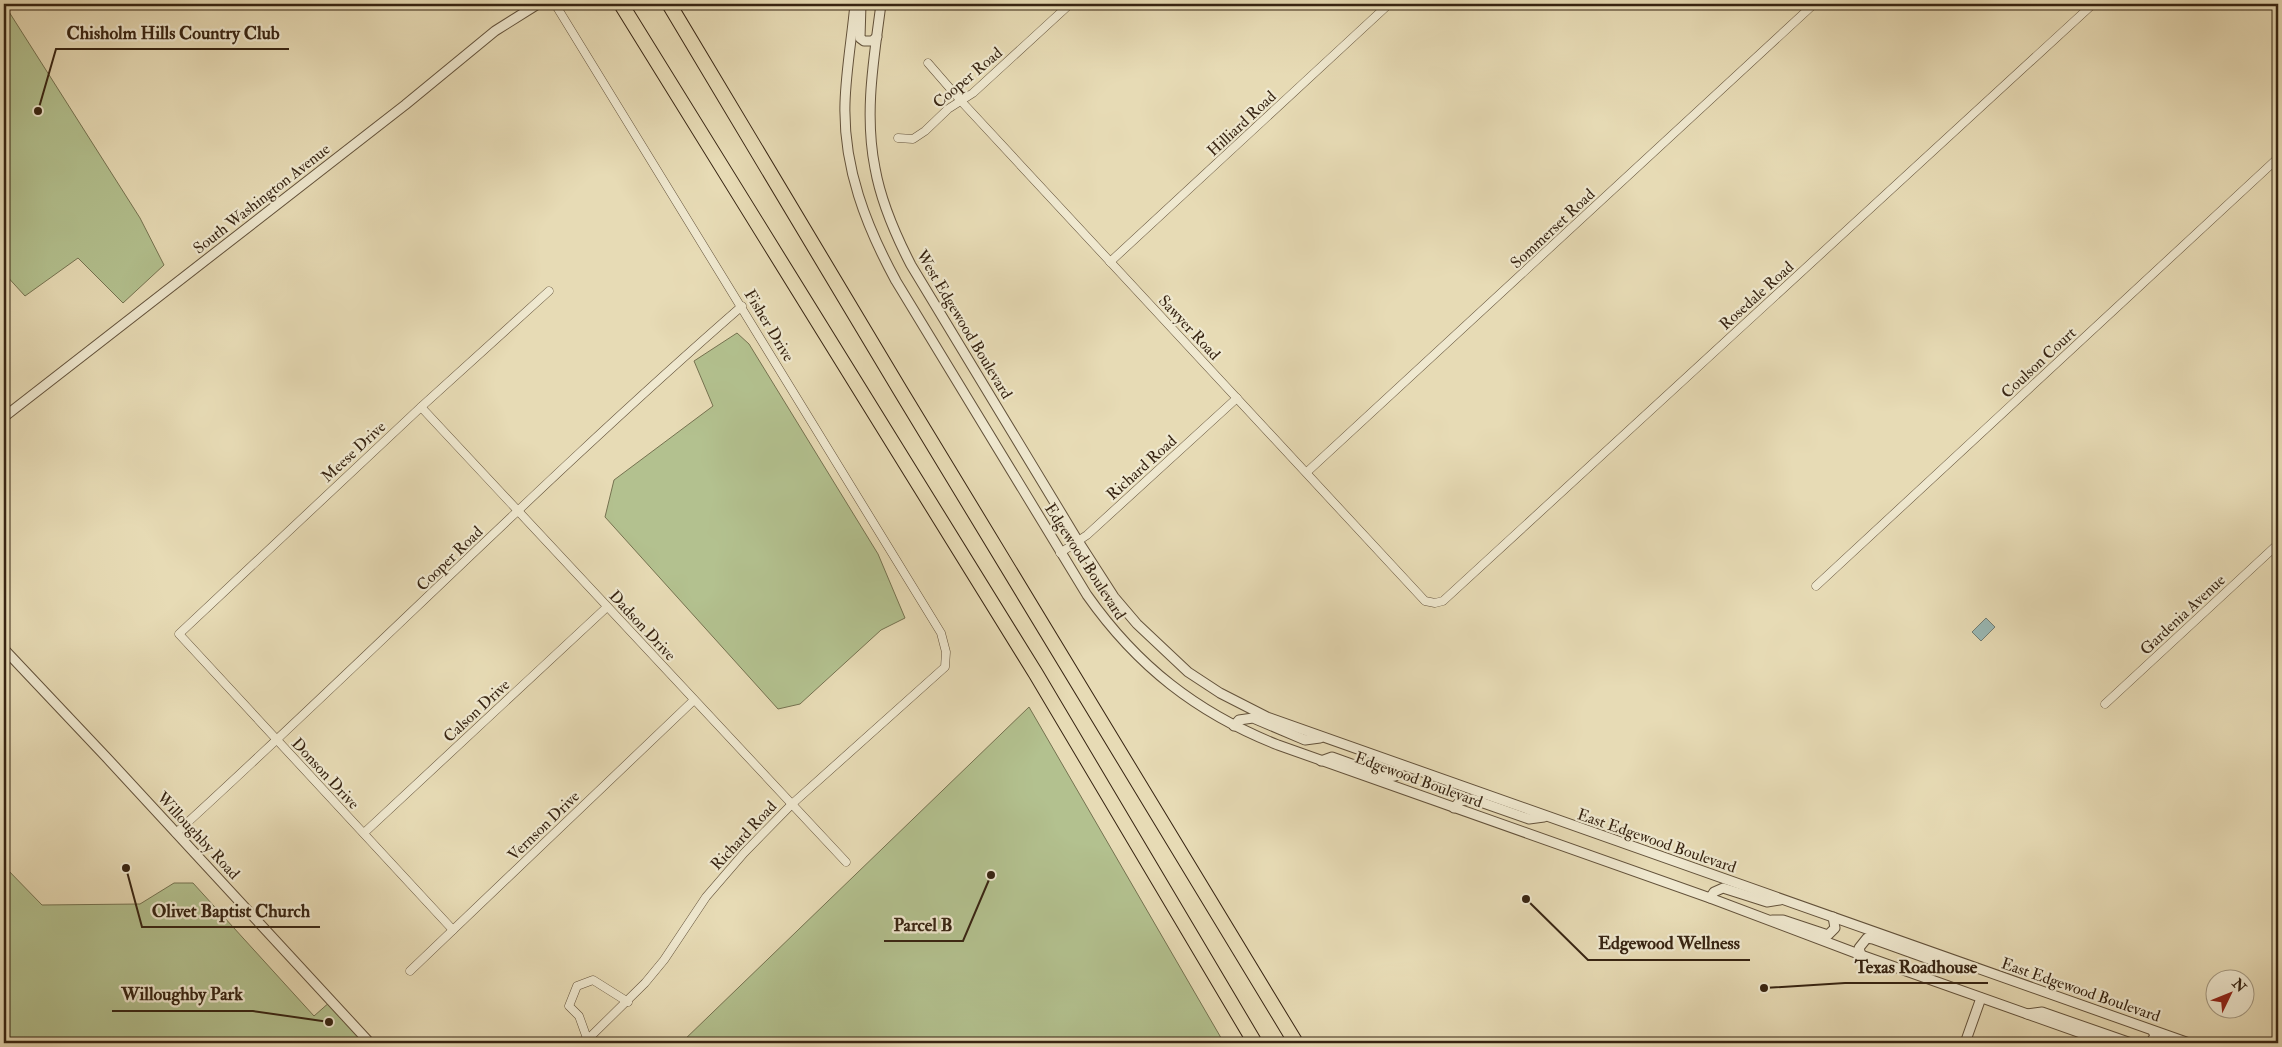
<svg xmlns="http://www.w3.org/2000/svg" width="2282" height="1047" viewBox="0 0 2282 1047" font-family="'IM FELL Double Pica',serif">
<rect width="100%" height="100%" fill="#e7dbb5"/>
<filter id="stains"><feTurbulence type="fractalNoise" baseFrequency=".004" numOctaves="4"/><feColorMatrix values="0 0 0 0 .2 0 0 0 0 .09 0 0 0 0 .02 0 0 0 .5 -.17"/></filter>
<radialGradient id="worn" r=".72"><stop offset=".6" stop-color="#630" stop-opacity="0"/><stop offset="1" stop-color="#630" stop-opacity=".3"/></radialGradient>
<g fill="#b3c18f" stroke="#757250">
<path d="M4,4L140,218L164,265L123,303L78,258L25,296L4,273Z"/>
<path d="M737,333L749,344L878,554L905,618L881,630L800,704L778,709L605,517L614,480L713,406L694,361Z"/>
<path d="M1029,707L1224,1043H681Z"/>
<path d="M4,866L42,905L140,904L174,883H193L314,1016L331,1001L370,1043H4Z"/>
</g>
<path fill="#99b9b6" stroke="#727d74" d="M1986,618L1995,627L1981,641L1972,632Z"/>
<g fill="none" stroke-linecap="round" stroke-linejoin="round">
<g stroke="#63523b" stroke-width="9">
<g id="minor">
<path d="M555,4L941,633L946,652L945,667L792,804L744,853L706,897L664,960L645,983L584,1043"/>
<path d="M928,63L961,101L1425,601L1435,603L1443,601L2093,4"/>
<path d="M898,138L913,139L925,131L948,109L973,93L1070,4"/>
<path d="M1110,262L1389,4"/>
<path d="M421,407L846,862"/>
<path d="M1307,472L1814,4"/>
<path d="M1060,553L1087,535L1237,398"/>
<path d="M1816,586L2278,158"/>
<path d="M2105,704L2278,544"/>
<path d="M176,833C367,659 548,475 742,306"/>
<path d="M364,833L607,607"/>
<path d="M453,930L179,634L421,407L549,291"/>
<path d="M410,971L694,700"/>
<path d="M588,1041L579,1016L569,1006L577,986L593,980L628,1002"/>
</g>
</g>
<g stroke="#63523b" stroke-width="11">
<g id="tertiary">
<path d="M855,4C852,37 846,70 845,103C843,167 866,226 896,281L1087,595C1137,666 1197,713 1278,745L1710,898L1861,955L2109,1043"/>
<path d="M861,4L860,38L864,41H872L877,37"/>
<path d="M881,4C874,58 864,113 875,168C881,202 895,234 911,265L1078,541L1114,597L1137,624L1188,672L1220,693L1267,717L2189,1043"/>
<path d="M4,417L405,105L495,31L538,4"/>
<path d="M4,649L107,758L370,1043"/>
<path d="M1234,726L1239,720L1253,718L1305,740L1320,738"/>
<path d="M1321,761L1332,757L1388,777L1395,776L1401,765"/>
<path d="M1454,808L1460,801L1472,799L1529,819L1544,817"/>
<path d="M1710,898L1714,892L1723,888L1767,902L1780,900"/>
<path d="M1772,920H1783L1828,935L1835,928L1833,917"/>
<path d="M1861,955L1859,948L1867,938L1873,939L1954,968L1967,966"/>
<path d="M2027,1014L2042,1012L2131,1043"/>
<path d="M1965,1043L1981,998"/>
<path d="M2150,1043L2155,1036L2153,1031"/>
</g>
</g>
<g stroke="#372412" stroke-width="16">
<g id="motorway">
<path d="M621,4L1036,674L1255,1043"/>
<path d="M669,4L900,390L1296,1043"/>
</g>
</g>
<use href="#minor" stroke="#efe8cf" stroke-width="8"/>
<use href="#tertiary" stroke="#efe8cf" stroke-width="9"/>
<use href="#motorway" stroke="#e7dbb5" stroke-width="14"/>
</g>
<g text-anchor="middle" stroke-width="4.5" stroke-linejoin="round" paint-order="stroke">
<g font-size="16" fill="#372412" stroke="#efe8cf">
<text transform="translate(967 77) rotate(-40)" y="6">Cooper Road</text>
<text transform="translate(1241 123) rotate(-43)" y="6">Hilliard Road</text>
<text transform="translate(261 198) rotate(-38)" y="6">South Washington Avenue</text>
<text transform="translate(1552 228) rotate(-43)" y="6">Sommerset Road</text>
<text transform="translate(1756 295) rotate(-42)" y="6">Rosedale Road</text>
<text transform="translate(965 324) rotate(59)" y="6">West Edgewood Boulevard</text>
<text transform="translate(770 325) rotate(59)" y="6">Fisher Drive</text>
<text transform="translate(1190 327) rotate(47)" y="6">Sawyer Road</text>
<text transform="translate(2038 362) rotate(-43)" y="6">Coulson Court</text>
<text transform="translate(353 451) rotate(-43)" y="6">Meese Drive</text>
<text transform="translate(1141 467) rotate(-42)" y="6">Richard Road</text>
<text transform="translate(449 558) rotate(-44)" y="6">Cooper Road</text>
<text transform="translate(1086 561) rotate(57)" y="6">Edgewood Boulevard</text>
<text transform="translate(2182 614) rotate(-43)" y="6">Gardenia Avenue</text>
<text transform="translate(643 625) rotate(47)" y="6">Dadson Drive</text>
<text transform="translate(476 710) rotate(-43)" y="6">Calson Drive</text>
<text transform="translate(326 773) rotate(47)" y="6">Donson Drive</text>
<text transform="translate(1419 779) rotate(20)" y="6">Edgewood Boulevard</text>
<text transform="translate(543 825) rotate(-44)" y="6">Vernson Drive</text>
<text transform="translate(199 835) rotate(47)" y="6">Willoughby Road</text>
<text transform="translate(743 835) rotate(-47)" y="6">Richard Road</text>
<text transform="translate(1657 840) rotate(19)" y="6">East Edgewood Boulevard</text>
<text transform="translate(2081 989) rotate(19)" y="6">East Edgewood Boulevard</text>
</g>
</g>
<path fill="none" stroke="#372412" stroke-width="2" d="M38 111L56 49H289M126 868L142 927H320M991 875L963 941H884M1526 899L1588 960H1750M1764 988L1845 983H1988M329 1022L253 1011H112"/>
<g fill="#372412" stroke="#efe8cf" stroke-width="2">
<circle cx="38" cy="111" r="5"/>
<circle cx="126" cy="868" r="5"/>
<circle cx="991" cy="875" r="5"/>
<circle cx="1526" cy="899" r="5"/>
<circle cx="1764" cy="988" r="5"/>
<circle cx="329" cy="1022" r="5"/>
</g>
<g font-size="18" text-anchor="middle" font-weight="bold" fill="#372412" stroke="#efe8cf" stroke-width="4.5" stroke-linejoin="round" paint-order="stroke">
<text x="173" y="39">Chisholm Hills Country Club</text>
<text x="231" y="917">Olivet Baptist Church</text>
<text x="923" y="931">Parcel B</text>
<text x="1669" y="949">Edgewood Wellness</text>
<text x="1916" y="973">Texas Roadhouse</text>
<text x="182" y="1000">Willoughby Park</text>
</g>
<rect width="2282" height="1047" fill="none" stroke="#e7dbb5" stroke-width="20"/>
<rect x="5" y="5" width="2272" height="1037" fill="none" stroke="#372412" stroke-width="2.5"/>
<rect x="10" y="10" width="2262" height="1027" fill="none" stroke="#372412"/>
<g transform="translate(2230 994) rotate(47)"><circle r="24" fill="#efe8cf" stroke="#a59a83"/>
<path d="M0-4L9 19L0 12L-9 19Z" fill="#8f2418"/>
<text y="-8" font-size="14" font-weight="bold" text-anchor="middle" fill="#372412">N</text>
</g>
<rect width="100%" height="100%" filter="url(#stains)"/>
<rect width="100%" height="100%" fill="url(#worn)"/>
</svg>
